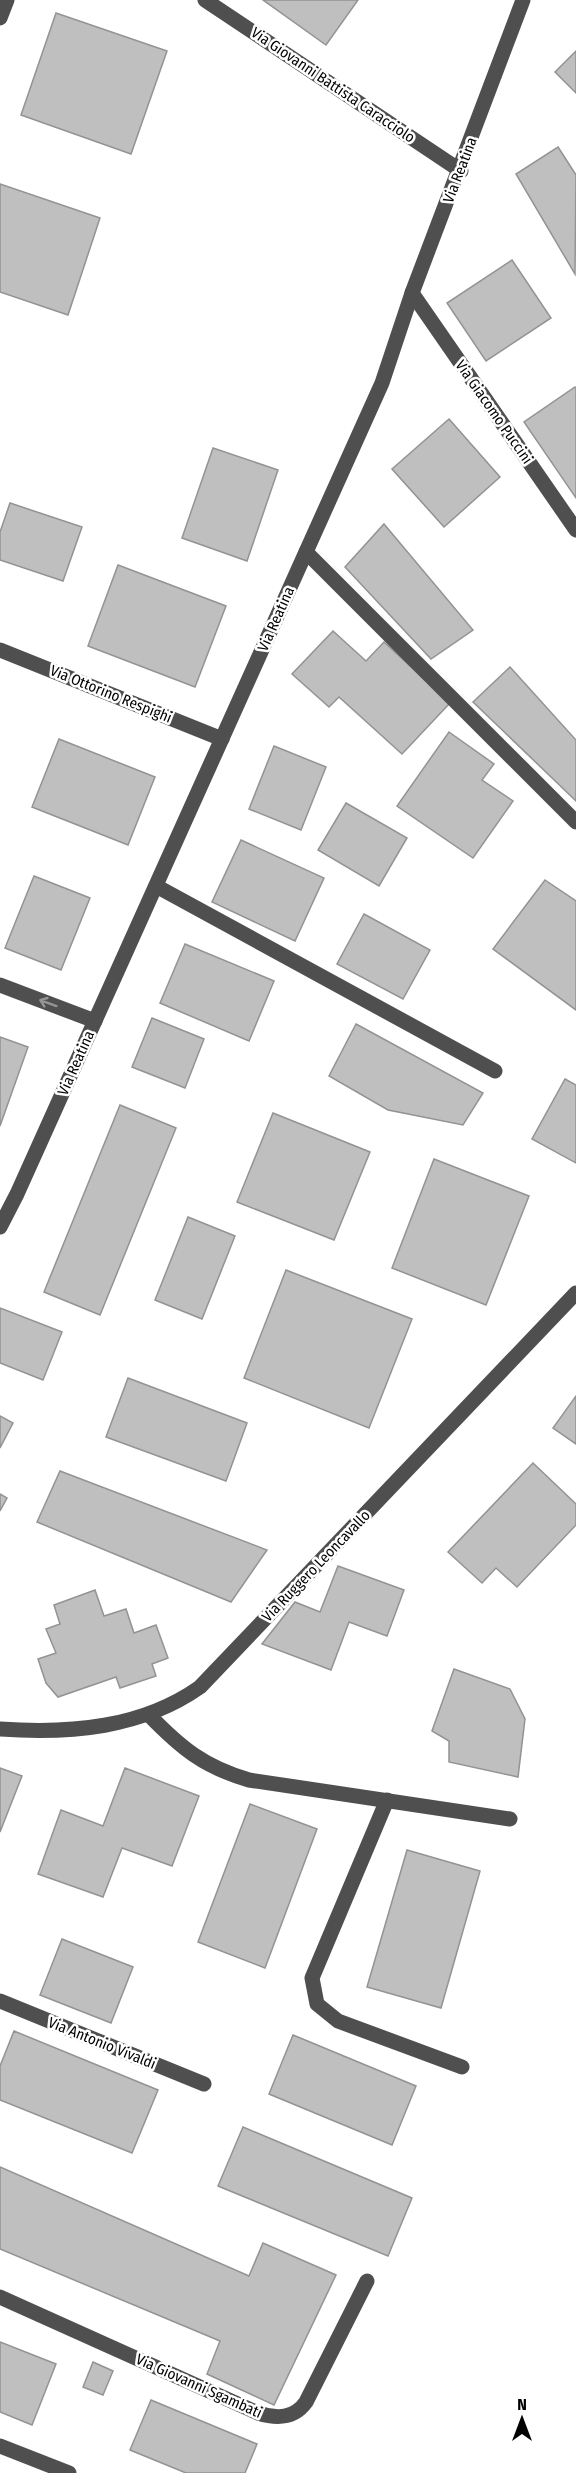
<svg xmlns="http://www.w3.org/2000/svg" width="576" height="2473" viewBox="0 0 576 2473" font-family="'Fira Sans Condensed',sans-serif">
<rect width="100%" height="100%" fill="#fff"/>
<g fill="#bfbfbf" stroke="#939393" stroke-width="1.5">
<path d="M263,0H358L326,45Z"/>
<path d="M56,13L167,51L131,154L21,115Z"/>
<path d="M576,51V93L555,72Z"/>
<path d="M558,147L576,175L575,274L516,174Z"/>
<path d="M0,184L100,218L68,315L0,292Z"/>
<path d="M512,260L551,318L486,361L447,303Z"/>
<path d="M575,387L576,388V498L524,422Z"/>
<path d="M449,419L500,477L444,527L392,469Z"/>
<path d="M213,448L278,470L247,561L182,538Z"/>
<path d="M10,503L82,527L63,581L0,560V532Z"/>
<path d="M384,524L473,630L431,659L345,567Z"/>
<path d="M118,565L226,606L195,687L88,646Z"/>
<path d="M333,631L366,661L384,642L450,703L402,754L339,697L329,707L292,674Z"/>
<path d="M510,667L576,740V801L473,702Z"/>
<path d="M449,732L494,764L482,780L513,801L473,858L397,806Z"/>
<path d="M59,739L155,777L128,845L32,807Z"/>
<path d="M274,746L326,767L301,830L249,809Z"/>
<path d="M346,803L407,838L379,886L318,850Z"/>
<path d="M241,840L324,878L295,941L212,902Z"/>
<path d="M34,876L90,898L61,970L5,948Z"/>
<path d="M545,880L576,901V1010L493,949Z"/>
<path d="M364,914L430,950L403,999L337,964Z"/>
<path d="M185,944L274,981L249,1041L160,1003Z"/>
<path d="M152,1018L204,1039L185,1088L132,1067Z"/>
<path d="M356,1024L483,1093L463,1125L388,1110L329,1076Z"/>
<path d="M0,1037L28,1047L0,1126Z"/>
<path d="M565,1079L576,1085V1163L532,1139Z"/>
<path d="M120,1105L176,1128L100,1315L44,1292Z"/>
<path d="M273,1113L370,1152L334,1240L237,1202Z"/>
<path d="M434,1159L529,1196L486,1305L392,1268Z"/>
<path d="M188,1217L235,1236L202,1319L155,1300Z"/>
<path d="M286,1270L412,1319L369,1428L244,1378Z"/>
<path d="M0,1308L62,1332L43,1380L0,1363Z"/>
<path d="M128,1378L247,1423L226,1481L106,1437Z"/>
<path d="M576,1396V1444L553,1428Z"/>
<path d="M0,1416L13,1423L0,1448Z"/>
<path d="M533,1463L576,1504V1525L517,1587L496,1568L482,1583L448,1552Z"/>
<path d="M60,1471L267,1550L231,1602L37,1522Z"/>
<path d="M0,1494L7,1498L0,1511Z"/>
<path d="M338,1566L404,1590L387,1636L349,1622L331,1670L262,1644L295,1602L320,1612Z"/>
<path d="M95,1590L104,1616L126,1609L134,1633L156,1625L168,1658L152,1664L156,1676L120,1688L116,1677L58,1697L46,1683L38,1659L56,1653L46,1629L60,1624L54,1605Z"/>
<path d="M454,1669L510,1689L525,1719L518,1777L449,1762V1741L432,1731Z"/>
<path d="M0,1768L22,1776L0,1832Z"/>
<path d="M125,1768L199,1796L172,1866L122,1848L103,1897L38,1874L61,1810L103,1826Z"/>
<path d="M250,1804L317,1829L265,1968L198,1942Z"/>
<path d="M407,1850L480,1871L441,2008L367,1987Z"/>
<path d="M62,1939L133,1967L111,2023L40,1995Z"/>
<path d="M14,2031L158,2090L132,2153L0,2100V2066Z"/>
<path d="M293,2035L416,2086L392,2145L269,2094Z"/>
<path d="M243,2127L412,2198L388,2256L218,2186Z"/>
<path d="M0,2167L249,2276L263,2243L336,2275L274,2405L207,2374L220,2341L0,2249Z"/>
<path d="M0,2342L56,2364L32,2425L0,2412Z"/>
<path d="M93,2362L113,2371L103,2395L83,2387Z"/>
<path d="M151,2400L257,2444L245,2473H186L130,2450Z"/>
</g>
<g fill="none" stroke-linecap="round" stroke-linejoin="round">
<g stroke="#4f4f4f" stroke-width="15">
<path d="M205,0L461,171"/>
<path d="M0,18L7,0"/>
<path d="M412,293L576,530"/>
<path d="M306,552L576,822"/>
<path d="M0,650L222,739"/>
<path d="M156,886L495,1071"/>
<path d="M0,985L95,1021"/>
<path d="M0,1227L17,1194L382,383L412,293L523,0"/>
<path d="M149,1715C181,1748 204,1767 249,1780L510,1819"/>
<path d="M0,1729C70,1734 142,1728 200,1687L576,1293"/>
<path d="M387,1800L312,1978L317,2004L338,2021L462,2067"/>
<path d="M0,2001L204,2084"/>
<path d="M0,2297L258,2413C277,2419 294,2419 306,2402L367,2281"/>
<path d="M0,2446L69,2473"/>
</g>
</g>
<defs><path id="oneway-shaft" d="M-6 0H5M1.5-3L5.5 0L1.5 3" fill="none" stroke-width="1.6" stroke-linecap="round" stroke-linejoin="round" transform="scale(1.5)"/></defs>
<use stroke="#959595" href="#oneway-shaft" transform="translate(48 1003) rotate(-160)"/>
<g text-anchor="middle" stroke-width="5" stroke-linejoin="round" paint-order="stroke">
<g font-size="15" fill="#000" stroke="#fff">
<text transform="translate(333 85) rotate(34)" y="5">Via Giovanni Battista Caracciolo</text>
<text transform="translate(460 170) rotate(-69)" y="5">Via Reatina</text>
<text transform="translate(494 412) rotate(55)" y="5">Via Giacomo Puccini</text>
<text transform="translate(276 619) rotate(-66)" y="5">Via Reatina</text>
<text transform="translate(111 694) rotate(22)" y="5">Via Ottorino Respighi</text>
<text transform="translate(76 1063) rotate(-66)" y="5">Via Reatina</text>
<text transform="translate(316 1566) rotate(-46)" y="5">Via Ruggero Leoncavallo</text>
<text transform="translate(102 2043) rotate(22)" y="5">Via Antonio Vivaldi</text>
<text transform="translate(199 2386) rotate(24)" y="5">Via Giovanni Sgambati</text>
</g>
</g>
<g transform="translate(522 2419)" stroke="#ffffff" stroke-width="4.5" paint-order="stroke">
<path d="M0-4.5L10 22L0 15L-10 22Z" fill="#000000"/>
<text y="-9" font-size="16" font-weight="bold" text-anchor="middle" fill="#000000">N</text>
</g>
</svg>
